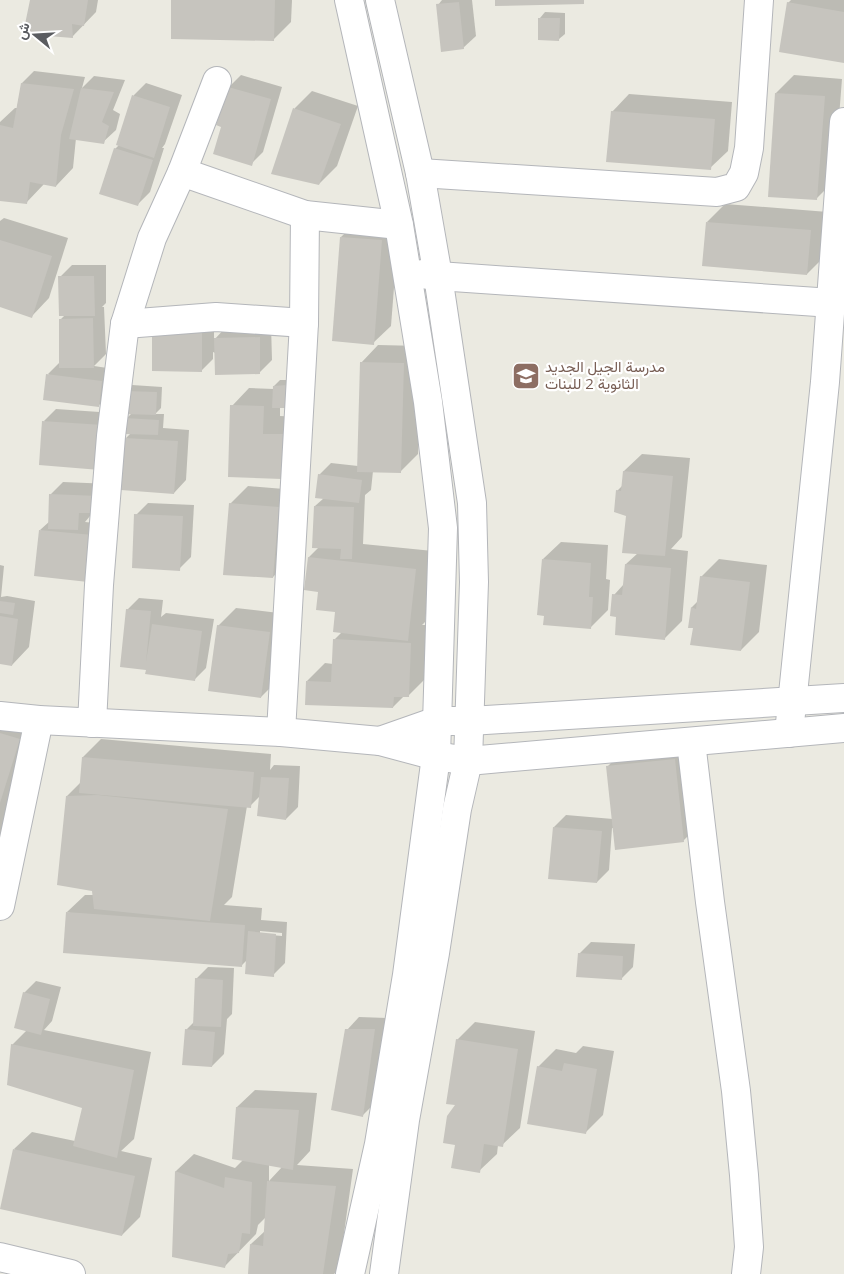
<svg xmlns="http://www.w3.org/2000/svg" width="844" height="1274" viewBox="0 0 844 1274" font-family="'Open Sans',Vazirmatn,sans-serif">
<rect width="100%" height="100%" fill="#ebeae1"/>
<g fill="#0003" fill-rule="evenodd">
<path d="M31,0H98L96,12L72,37Z"/>
<path d="M173,0H292L291,22L274,39Z"/>
<path d="M442,0H472L476,36L463,48L438,5Z"/>
<path d="M791,0H844V62L788,3Z"/>
<path d="M545,12L565,13V34L559,39L540,18Z"/>
<path d="M34,71L85,77L82,88L94,76L125,80L113,110L120,114L116,130L103,142L76,138L73,168L56,186L44,184L26,203L0,200V122L15,108H17L22,83Z"/>
<path d="M241,75L282,87L263,152L251,164L222,126L229,87Z"/>
<path d="M794,75L842,79L834,181L816,199L776,93Z"/>
<path d="M146,83L182,95L165,144L162,148H164L150,192L138,204L115,149L119,145L117,144L134,95Z"/>
<path d="M312,91L358,106L337,166L319,184L273,173L295,108Z"/>
<path d="M629,94L732,102L728,151L710,168L612,112Z"/>
<path d="M725,204L828,212L825,256L807,274L707,222Z"/>
<path d="M4,218L68,238L49,298L32,316L0,306V221Z"/>
<path d="M359,220L399,223L391,326L373,343L341,237Z"/>
<path d="M72,265H106V303L102,307H104L106,354L94,366L114,369L111,393L99,405L48,374L60,362V320L65,315L60,277Z"/>
<path d="M214,322V340L227,326L271,325L272,360L260,372L213,352V359L201,371L154,333Z"/>
<path d="M378,345L421,346L418,454L400,472L373,471L371,490L365,495L363,544L433,551L425,622L422,625H428L426,678L408,696H404L393,707L307,681L325,663L333,664L334,640L342,632L337,611L320,590L309,557L319,547L315,506L324,498L319,475L331,463L358,466L361,363Z"/>
<path d="M280,380H292L280,407V416L301,417L281,477L232,406L249,388L274,389V386Z"/>
<path d="M132,385L162,387L161,408L155,414H164L163,428L189,430L186,480L174,493L126,438L131,433L126,419L132,413L126,391Z"/>
<path d="M56,409L114,413L99,468L44,421Z"/>
<path d="M642,454L690,458L682,537L671,549L688,551L682,621L664,639L617,616L614,595L624,584L626,564L638,553L627,516L617,491L623,485L624,471Z"/>
<path d="M63,482L111,484L90,512V516L85,522L104,524L100,569L40,530L50,521L51,494Z"/>
<path d="M248,486L296,490L290,559L273,577L230,504Z"/>
<path d="M148,503L194,505L191,557L179,569L136,515Z"/>
<path d="M561,542L608,545L606,579L610,580L608,610L590,628L543,559Z"/>
<path d="M719,559L767,565L759,632L741,650L694,627H690L692,607L698,601L701,577Z"/>
<path d="M0,565L4,566L1,597L7,596L35,601L29,647L12,665L0,663Z"/>
<path d="M139,598L163,600L161,617L166,613L214,619L206,668L194,680L147,669L127,610Z"/>
<path d="M236,608L287,614L279,679L261,697L218,626Z"/>
<path d="M0,710L37,721L11,807L4,814L9,816L0,849Z"/>
<path d="M101,739L271,754L270,770L274,765L300,766L298,807L286,819L260,796L250,806H247L232,897L224,905L262,908L261,920L287,922L285,963L273,975L247,960L241,966L67,912L85,895H94L67,796L81,782L83,757ZM260,931L282,933V936L260,934Z"/>
<path d="M692,742L701,823L683,841L612,828L609,870L597,882L554,827L566,815L613,819L607,767L625,749Z"/>
<path d="M591,942L635,944L633,967L621,979L579,954Z"/>
<path d="M208,967L234,968L232,1014L227,1019L224,1054L212,1066L186,1030L194,1022L196,979Z"/>
<path d="M36,981L61,987L52,1021L44,1030L151,1052L134,1139L121,1151L152,1158L140,1217L122,1235L14,1149L32,1132L75,1141L84,1107L12,1045L27,1030L24,993Z"/>
<path d="M359,1017L387,1018L374,1104L362,1116L347,1030Z"/>
<path d="M475,1022L535,1031L520,1128L502,1145H498L497,1154L479,1171L457,1144V1040Z"/>
<path d="M583,1046L614,1051L603,1115L585,1133L538,1067L556,1049L576,1053Z"/>
<path d="M255,1090L317,1093L310,1151L297,1165L353,1169L339,1269L334,1274H249L251,1244L265,1231L266,1217L258,1225L256,1234L225,1266L173,1256L176,1171L194,1154L235,1168L243,1160L237,1107ZM269,1165L282,1167L269,1181Z"/>
</g>
<g fill="#c6c4be">
<path d="M30,0H88L84,26L72,24L73,38L23,34Z"/>
<path d="M171,0H275L274,41L171,39Z"/>
<path d="M495,0H584V4L495,6Z"/>
<path d="M459,2L464,49L441,52L436,4Z"/>
<path d="M787,2L844,12V63L779,52Z"/>
<path d="M538,18H560L559,41L538,40Z"/>
<path d="M21,83L74,89L61,135L56,187L30,182L27,204L0,201V125L13,128Z"/>
<path d="M228,87L271,99L252,166L213,154L221,127L216,125Z"/>
<path d="M81,88L114,92L102,122L109,126L104,144L69,139Z"/>
<path d="M775,93L825,96L817,200L768,197Z"/>
<path d="M132,95L170,107L154,158L116,145Z"/>
<path d="M293,108L341,124L319,185L271,174Z"/>
<path d="M611,111L715,119L711,170L606,162Z"/>
<path d="M114,148L153,160L138,206L99,194Z"/>
<path d="M706,222L811,230L807,275L702,266Z"/>
<path d="M340,237L382,240L374,345L332,341Z"/>
<path d="M0,240L52,256L32,318L0,307Z"/>
<path d="M58,276H94L95,316H59Z"/>
<path d="M93,318L94,368H59V319Z"/>
<path d="M152,332L202,333V372L152,371Z"/>
<path d="M260,337V374L215,375L214,338Z"/>
<path d="M360,362L404,363L401,473L357,472Z"/>
<path d="M46,374L102,381L99,407L43,400Z"/>
<path d="M287,385V408H272L273,386Z"/>
<path d="M125,391L157,392L156,415L124,414Z"/>
<path d="M230,405L264,406L263,434H283L282,479L228,477Z"/>
<path d="M125,418L159,420L158,435L124,434Z"/>
<path d="M42,421L103,425L100,470L39,465Z"/>
<path d="M125,438L178,441L174,494L121,490Z"/>
<path d="M623,471L673,476L665,556L622,553L626,516L614,512L616,490L621,491Z"/>
<path d="M318,474L362,480L359,503L315,498Z"/>
<path d="M49,494L99,496V513H79L78,530L48,529Z"/>
<path d="M229,503L279,507L273,578L223,575Z"/>
<path d="M314,506L354,507L352,559H340L341,549L312,548Z"/>
<path d="M134,514L183,516L180,571L132,568Z"/>
<path d="M39,530L93,535L88,582L34,576Z"/>
<path d="M308,557L416,569L408,641L333,632L335,612L316,610L318,592L304,590Z"/>
<path d="M542,559L591,563L589,597H593L591,629L543,625L544,616L537,615Z"/>
<path d="M625,564L671,568L665,640L615,635L616,617L610,616L612,594L622,595Z"/>
<path d="M700,576L750,582L741,651L690,645L693,628H688L691,607L696,609Z"/>
<path d="M0,601L15,603L13,615L0,613Z"/>
<path d="M126,609L151,611L146,662L152,624L202,631L195,681L145,674L146,670L120,667Z"/>
<path d="M0,616L18,619L12,666L0,664Z"/>
<path d="M217,625L270,632L261,698L208,691Z"/>
<path d="M333,639L411,643L409,697H394L393,708L305,705L306,681L331,682Z"/>
<path d="M0,733L20,739L0,803Z"/>
<path d="M82,757L254,772L251,808L79,793Z"/>
<path d="M675,759L684,842L615,850L606,766Z"/>
<path d="M261,777L289,778L286,820L257,816Z"/>
<path d="M98,795L228,809L210,921L94,909L92,891L57,885L66,796Z"/>
<path d="M553,827L602,831L597,883L548,879Z"/>
<path d="M66,912L245,925L242,967L63,953Z"/>
<path d="M248,931L276,934L274,977L245,974Z"/>
<path d="M578,953L623,956L622,980L576,977Z"/>
<path d="M195,978L223,980L221,1027L193,1026Z"/>
<path d="M23,992L50,999L41,1035L14,1028Z"/>
<path d="M185,1029L215,1032L212,1067L182,1065Z"/>
<path d="M345,1029H375L363,1117L331,1110Z"/>
<path d="M456,1039L518,1049L503,1147L484,1144L480,1173L451,1168L455,1145L443,1143L447,1116L455,1105L446,1104Z"/>
<path d="M11,1044L134,1070L117,1158L73,1146L82,1108L7,1085Z"/>
<path d="M564,1063L597,1069L586,1134L527,1124L537,1066L562,1071Z"/>
<path d="M236,1107L299,1110L293,1170L232,1159Z"/>
<path d="M13,1149L135,1176L122,1236L0,1209Z"/>
<path d="M175,1171L224,1188L225,1177L252,1182L250,1234L242,1233L239,1253L228,1254L225,1268L172,1257Z"/>
<path d="M267,1181L336,1186L323,1274H248L250,1244L263,1246Z"/>
</g>
<g fill="none" stroke-linecap="round" stroke-linejoin="round">
<g stroke="#b4b6ba" stroke-width="30">
<g id="minor">
<path d="M349,0L399,225L428,402L443,528L436,756L407,975L379,1144L350,1274"/>
<path d="M380,0L420,173L438,276L472,503L474,582L468,761L457,809L435,953L405,1120L384,1274"/>
<path d="M182,172L305,215L399,225"/>
<path d="M420,173L717,192L736,187L744,173L749,148L759,0"/>
<path d="M422,274L438,276L832,303"/>
<path d="M125,324L216,317L304,323"/>
<path d="M0,716L39,720L281,732L380,741L436,756L468,761L844,728"/>
<path d="M92,723L99,585L111,436L125,324L152,238L182,172L217,81"/>
<path d="M281,732L304,323L305,215"/>
<path d="M789,733L825,382L844,122"/>
<path d="M380,741L437,721H470L844,698"/>
<path d="M691,742L710,902L736,1091L744,1175L749,1247L746,1274"/>
<path d="M0,906L39,720"/>
<path d="M0,1257L71,1274"/>
</g>
</g>
<use href="#minor" stroke="#fff" stroke-width="28"/>
</g>
<defs>
<g id="school-square" transform="scale(1.4375)"><rect x="-9" y="-9" width="18" height="18" rx="4" fill="#8d6e63" stroke="#fff"/><path d="M0-5L7-2L0 1L-7-2ZM-4 1L0 2.5L4 1V4Q0 6-4 4Z" fill="#fff"/></g>
</defs>
<g fill-rule="evenodd">
<use href="#school-square" x="526" y="376"/>
</g>
<g text-anchor="middle" stroke-width="4.5" stroke-linejoin="round" paint-order="stroke">
<g font-size="15" fill="#785e54" stroke="#fff" text-anchor="start">
<text x="545" y="372">مدرسة الجيل الجديد<tspan x="545" dy="17">الثانوية 2 للبنات</tspan></text>
</g>
</g>
<g transform="translate(35 35) rotate(288)" stroke="#ffffff" stroke-width="4" paint-order="stroke">
<path d="M0-4L9 19L0 12L-9 19Z" fill="#5a5c60"/>
<text y="-8" font-size="14" font-weight="bold" text-anchor="middle" fill="#5a5c60">ش</text>
</g>
</svg>
